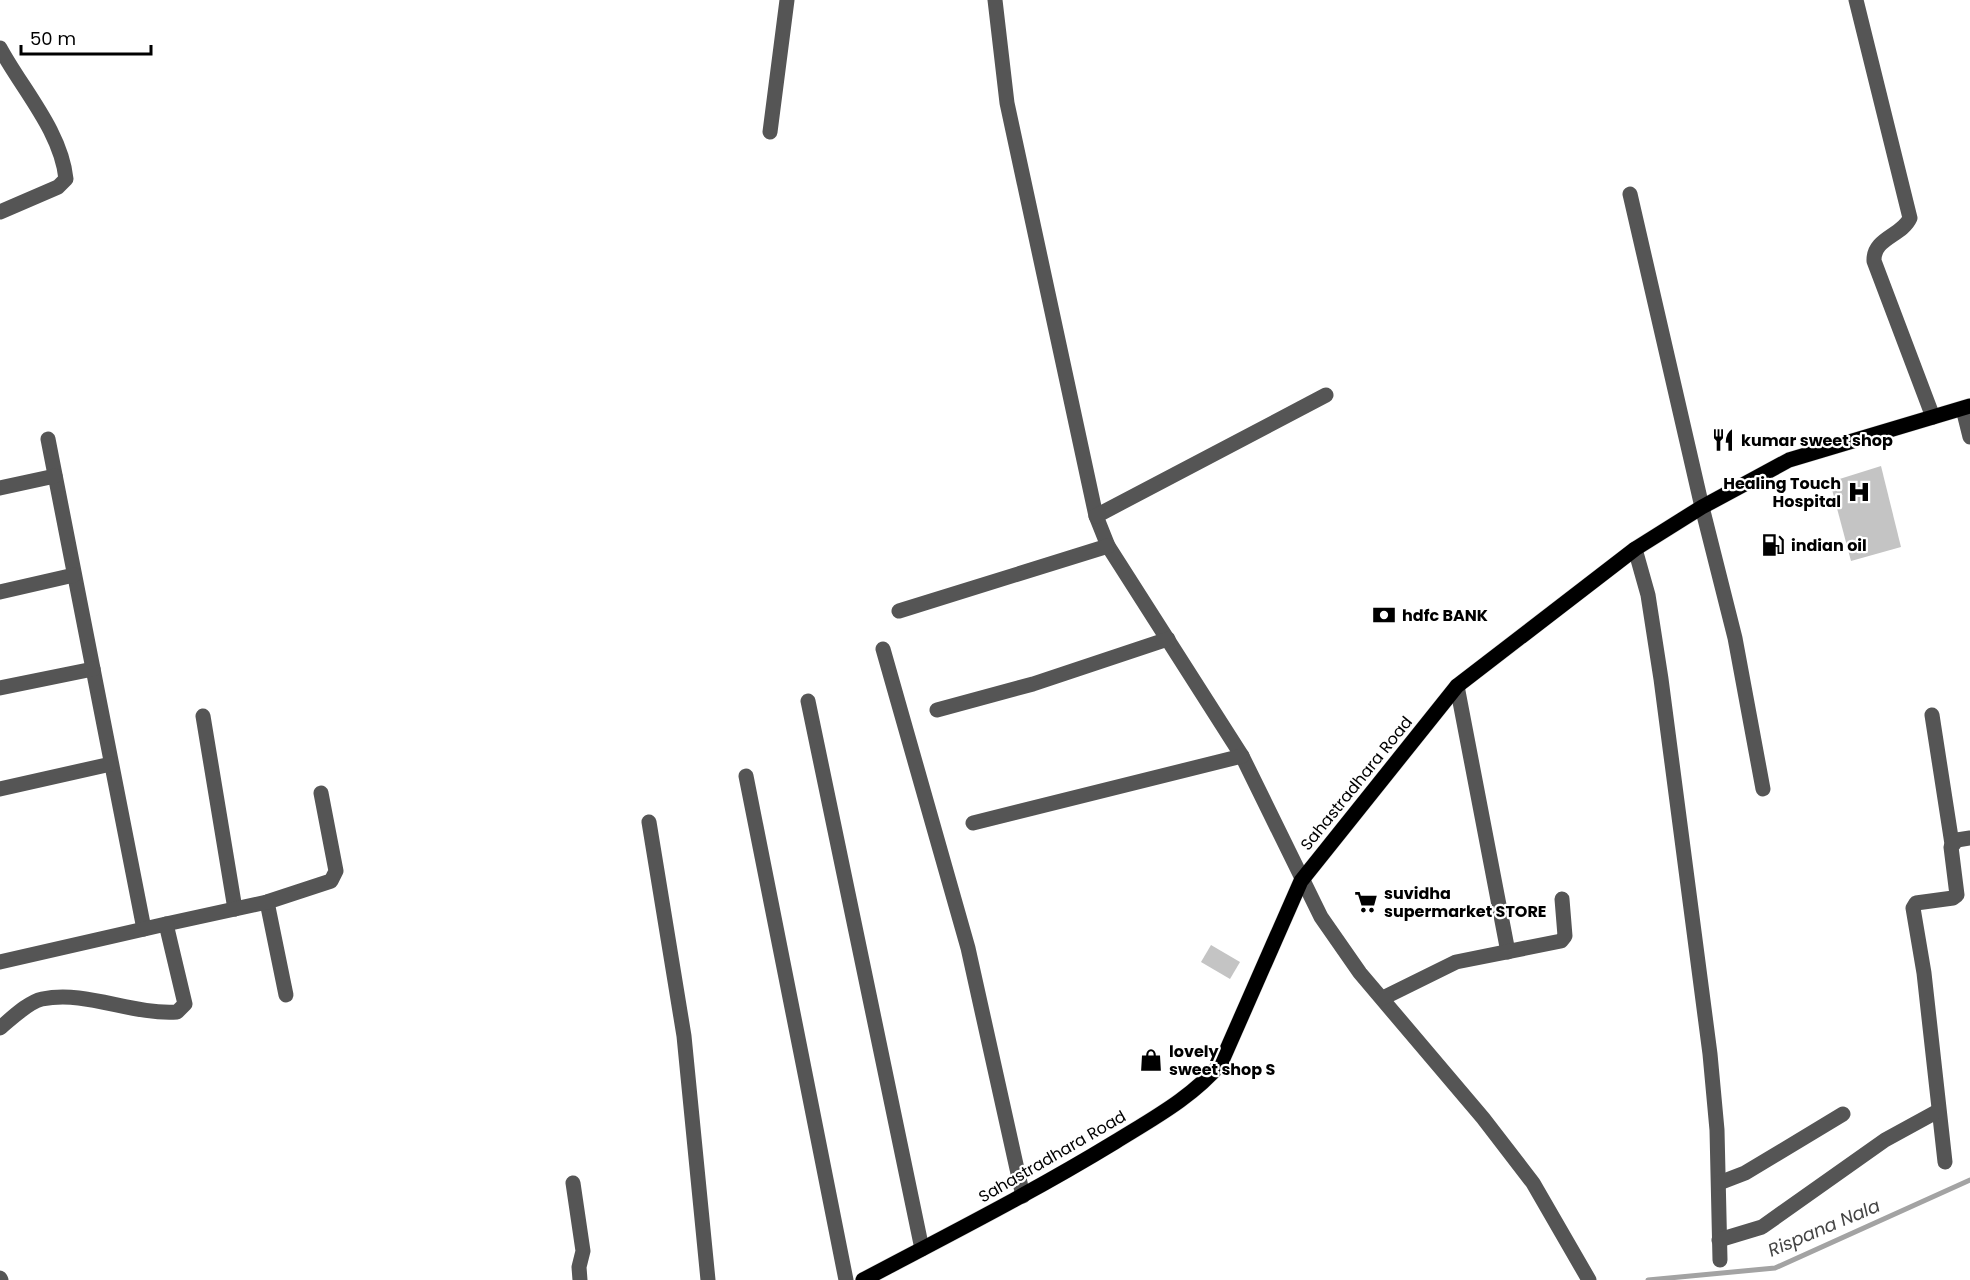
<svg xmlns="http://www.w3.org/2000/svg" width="1970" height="1280" viewBox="0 0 1970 1280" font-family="Poppins,sans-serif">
<rect width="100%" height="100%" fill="#fff"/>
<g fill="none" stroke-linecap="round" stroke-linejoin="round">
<path stroke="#a3a3a3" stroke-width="5" d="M1648,1280L1775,1268L1970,1180"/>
</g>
<g fill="#c4c4c4">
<path d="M1881,466L1901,547L1851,561L1830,482Z"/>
<path d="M1211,945L1240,962L1230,979L1201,962Z"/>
</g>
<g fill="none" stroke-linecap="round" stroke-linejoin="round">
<g stroke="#dbdbdb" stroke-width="16">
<path id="major" d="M863,1280C948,1235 1033,1192 1115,1142C1152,1119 1193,1097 1221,1063L1301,881L1457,686L1635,549L1702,507L1789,460L1970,406"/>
</g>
<g stroke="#555" stroke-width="15">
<path d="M995,0L1007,103L1096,516L1108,546L1242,756L1321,917L1360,973L1483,1118L1533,1183L1589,1280"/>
<path d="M1856,0L1910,218C1902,236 1873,238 1874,261L1933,417"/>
<path d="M0,48C22,89 61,131 66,179L58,187L0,212"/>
<path d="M770,132L787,0"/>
<path d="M1630,194L1702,507L1735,638L1763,789"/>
<path d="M1963,409L1970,437"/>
<path d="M48,439L144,929"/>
<path d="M0,488L55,476"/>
<path d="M1096,516L1326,395"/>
<path d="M1635,549L1648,595L1661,679L1710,1054L1717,1130L1720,1260"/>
<path d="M0,592L74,575"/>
<path d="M899,611L1108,546"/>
<path d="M883,649L968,948L1023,1196"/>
<path d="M1457,686L1508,952"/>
<path d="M0,688L93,669"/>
<path d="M808,701L922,1249"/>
<path d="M937,710L1033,684L1168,639"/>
<path d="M1932,715L1952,844"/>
<path d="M203,716L235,909"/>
<path d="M746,776L846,1280"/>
<path d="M0,789L111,764"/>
<path d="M649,822L684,1036L708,1280"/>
<path d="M973,823L1242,756"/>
<path d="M267,902L286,995"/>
<path d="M166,924L267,902L331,881L336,871L321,793"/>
<path d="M0,962L166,924L185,1004L177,1012C131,1015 87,990 42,999C28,1002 11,1019 0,1028"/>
<path d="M1383,998L1456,962L1561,941L1565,936L1562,899"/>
<path d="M1945,1162L1924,973L1913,908L1916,903L1953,898L1957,895L1951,847L1957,840L1970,838"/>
<path d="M573,1183L583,1251L579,1267L580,1280"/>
<path d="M1719,1183L1745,1173L1843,1114"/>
<path d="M1719,1240L1762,1227L1885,1140L1938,1111"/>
<path d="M0,1278L1,1280"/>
</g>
<use href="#major" stroke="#000" stroke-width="15"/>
</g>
<defs>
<g id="restaurant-bare" transform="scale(1.8)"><path d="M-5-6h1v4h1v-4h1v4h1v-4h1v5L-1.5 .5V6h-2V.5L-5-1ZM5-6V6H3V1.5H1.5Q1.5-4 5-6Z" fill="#000" stroke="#fff" stroke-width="2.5" paint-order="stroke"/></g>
<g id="hospital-bare" transform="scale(1.8)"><path d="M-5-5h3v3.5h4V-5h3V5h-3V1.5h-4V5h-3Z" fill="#000" stroke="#fff" stroke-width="2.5" paint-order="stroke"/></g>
<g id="fuel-bare" transform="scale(1.8)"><path d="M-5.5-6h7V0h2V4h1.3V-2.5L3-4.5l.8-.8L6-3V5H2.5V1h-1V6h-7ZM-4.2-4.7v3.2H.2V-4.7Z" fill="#000" stroke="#fff" stroke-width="2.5" paint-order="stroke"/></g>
<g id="bank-bare" transform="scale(1.8)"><path d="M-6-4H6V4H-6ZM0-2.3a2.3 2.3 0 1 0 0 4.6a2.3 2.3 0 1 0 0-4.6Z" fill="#000" stroke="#fff" stroke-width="2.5" paint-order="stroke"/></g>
<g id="supermarket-bare" transform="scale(1.8)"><path d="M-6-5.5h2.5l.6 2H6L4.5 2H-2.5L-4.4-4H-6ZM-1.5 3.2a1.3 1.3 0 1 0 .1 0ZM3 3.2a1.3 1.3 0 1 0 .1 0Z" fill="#000" stroke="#fff" stroke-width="2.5" paint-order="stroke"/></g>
<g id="shop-bare" transform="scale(1.8)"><path d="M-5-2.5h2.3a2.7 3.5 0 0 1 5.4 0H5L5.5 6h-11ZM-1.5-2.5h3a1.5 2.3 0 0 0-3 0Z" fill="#000" stroke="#fff" stroke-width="2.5" paint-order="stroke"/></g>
</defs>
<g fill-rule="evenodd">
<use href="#restaurant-bare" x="1723" y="440"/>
<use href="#hospital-bare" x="1859" y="492"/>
<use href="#fuel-bare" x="1773" y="545"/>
<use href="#bank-bare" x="1384" y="615"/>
<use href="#supermarket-bare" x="1366" y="902"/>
<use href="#shop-bare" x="1151" y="1060"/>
</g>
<g text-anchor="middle" stroke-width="4.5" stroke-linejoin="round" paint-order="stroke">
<g font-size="16" font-weight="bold" fill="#000" stroke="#fff" text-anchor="start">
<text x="1741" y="446">kumar sweet shop</text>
<text x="1841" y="489" text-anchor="end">Healing Touch<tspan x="1841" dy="18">Hospital</tspan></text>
<text x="1791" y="551">indian oil</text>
<text x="1402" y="621">hdfc BANK</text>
<text x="1384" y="899">suvidha<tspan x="1384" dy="18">supermarket STORE</tspan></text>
<text x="1169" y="1057">lovely<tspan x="1169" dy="18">sweet shop S</tspan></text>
</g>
<g font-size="16" fill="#000" stroke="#fff">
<text transform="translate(1356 783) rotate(-51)" y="6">Sahastradhara Road</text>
<text transform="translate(1052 1156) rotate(-30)" y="6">Sahastradhara Road</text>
</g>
<g font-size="18" font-style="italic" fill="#444" stroke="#fff">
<text transform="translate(1824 1228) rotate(-23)" y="6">Rispana Nala</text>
</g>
</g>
<path d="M21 45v9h130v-9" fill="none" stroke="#000000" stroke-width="3"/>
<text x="30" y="45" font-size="18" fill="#000000" stroke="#ffffff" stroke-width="4.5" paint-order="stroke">50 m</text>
</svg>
